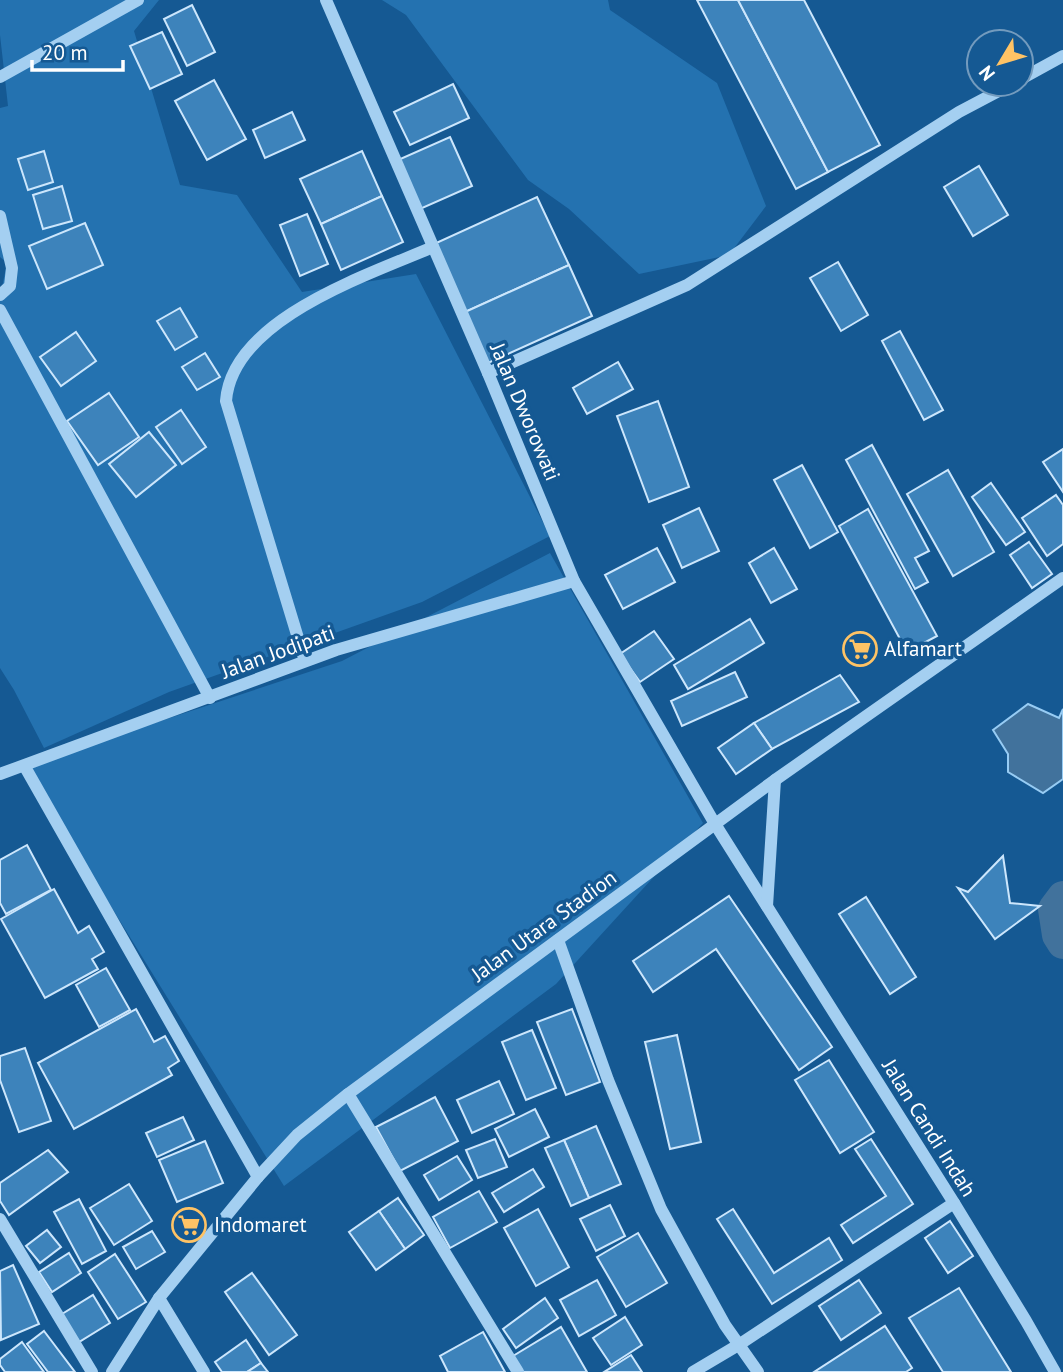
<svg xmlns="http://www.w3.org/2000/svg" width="1063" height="1372" viewBox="0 0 1063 1372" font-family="'PT Sans',sans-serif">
<rect width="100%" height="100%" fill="#155993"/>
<g fill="#2472b0">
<path d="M0,0H159L134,31L180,185L237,195L302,292L416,274L550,536L422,602L169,692L44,748L14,690L0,668V297L7,263L0,257V108L8,106L0,35Z"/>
<path d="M382,0H608L610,10L717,83L766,206L729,255L639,274L569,209L528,180L406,15Z"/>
<path d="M550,553L703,823L556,984L284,1186L24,766L342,661Z"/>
</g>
<path fill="#41729c" stroke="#97ccf4" stroke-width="2" d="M1028,704L1059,718L1063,709V779L1043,793L1008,772V754L993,730Z"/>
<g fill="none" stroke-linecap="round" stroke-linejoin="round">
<path stroke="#41729c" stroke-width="32" d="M1063,897L1054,909L1058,935L1063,943"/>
</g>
<g fill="#3d83bb" stroke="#cce6fc" stroke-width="2">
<path d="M697,0H738L828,172L796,189Z"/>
<path d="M738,0H804L880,145L828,172Z"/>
<path d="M192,5L215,52L187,66L164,19Z"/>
<path d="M162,32L182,74L150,89L130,46Z"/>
<path d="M214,80L246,139L207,160L175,101Z"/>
<path d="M453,84L469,118L410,145L394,112Z"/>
<path d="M292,112L305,140L265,158L253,130Z"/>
<path d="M450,137L472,186L420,209L398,160Z"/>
<path d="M44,151L53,182L28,190L18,159Z"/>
<path d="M362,151L382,196L321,224L300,179Z"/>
<path d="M979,166L1008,215L973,236L944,187Z"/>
<path d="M62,186L72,221L43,229L33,195Z"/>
<path d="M382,196L403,242L341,270L321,224Z"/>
<path d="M537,197L569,265L465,312L434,244Z"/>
<path d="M307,214L328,264L300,276L280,225Z"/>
<path d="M85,223L103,265L47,289L29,246Z"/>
<path d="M838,262L868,315L841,331L810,278Z"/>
<path d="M569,265L592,316L488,363L465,312Z"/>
<path d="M180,308L197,337L175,350L157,321Z"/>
<path d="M900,331L943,410L924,420L882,341Z"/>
<path d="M76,332L96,361L61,386L40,357Z"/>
<path d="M205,353L220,377L197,390L182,367Z"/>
<path d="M618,362L633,389L587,414L573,388Z"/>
<path d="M109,393L139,437L98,465L67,421Z"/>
<path d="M658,401L689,487L649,502L617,416Z"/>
<path d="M181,410L206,447L182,464L156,427Z"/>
<path d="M149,432L176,465L136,497L109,464Z"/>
<path d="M872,445L929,551L915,558L928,582L915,589L846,460Z"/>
<path d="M1063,449V492L1043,462Z"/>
<path d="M802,465L838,532L810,548L774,480Z"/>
<path d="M948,470L994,552L953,576L907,494Z"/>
<path d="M991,483L1025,532L1006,545L972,497Z"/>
<path d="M1056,495L1063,505V544L1047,556L1022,518Z"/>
<path d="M699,508L719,551L682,568L663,525Z"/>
<path d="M868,509L937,636L907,652L839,526Z"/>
<path d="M1029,542L1052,574L1032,588L1010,555Z"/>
<path d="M657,548L675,582L623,609L605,575Z"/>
<path d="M774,548L797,589L771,603L749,563Z"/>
<path d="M750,619L764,643L688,689L674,665Z"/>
<path d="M654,631L674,659L640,682L620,654Z"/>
<path d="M735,672L747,697L682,726L671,701Z"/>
<path d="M840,675L859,702L772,749L754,723Z"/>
<path d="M754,723L772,749L736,774L718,748Z"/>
<path d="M27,845L51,890L6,914L0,903V860Z"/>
<path d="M1003,856L1010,903L1040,906L995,939L958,888L968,892Z"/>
<path d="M54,889L78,933L89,926L104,952L92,959L98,969L45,998L1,919Z"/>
<path d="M729,896L832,1047L799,1070L716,949L653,992L633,961Z"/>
<path d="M866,897L916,977L890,994L839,914Z"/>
<path d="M106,968L130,1010L99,1027L76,985Z"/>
<path d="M136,1009L154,1042L165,1036L179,1061L168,1068L172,1075L74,1129L38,1063Z"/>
<path d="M572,1009L600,1082L566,1095L537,1022Z"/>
<path d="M532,1030L556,1088L526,1100L502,1042Z"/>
<path d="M677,1035L701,1142L670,1149L645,1042Z"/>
<path d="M25,1048L51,1121L19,1132L0,1080V1056Z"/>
<path d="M829,1060L874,1132L840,1153L795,1080Z"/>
<path d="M499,1081L514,1114L472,1133L457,1100Z"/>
<path d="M435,1097L458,1141L400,1171L376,1127Z"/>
<path d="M535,1109L549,1137L509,1157L495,1129Z"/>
<path d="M183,1117L194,1140L157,1157L146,1133Z"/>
<path d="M596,1126L621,1184L589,1198L564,1140Z"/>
<path d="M495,1139L507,1167L478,1178L466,1150Z"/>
<path d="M871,1139L913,1204L853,1243L841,1225L886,1196L855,1149Z"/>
<path d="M564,1140L589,1198L571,1206L545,1148Z"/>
<path d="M205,1141L223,1183L177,1202L159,1160Z"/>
<path d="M48,1150L68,1172L9,1215L0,1201V1183Z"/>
<path d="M457,1156L472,1180L439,1200L424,1175Z"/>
<path d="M533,1169L544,1187L504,1212L492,1193Z"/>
<path d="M129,1184L152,1221L114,1245L90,1208Z"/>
<path d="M479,1191L497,1222L450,1248L433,1217Z"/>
<path d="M398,1198L424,1235L405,1249L379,1211Z"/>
<path d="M79,1199L106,1251L82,1264L54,1212Z"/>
<path d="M610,1205L625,1236L596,1251L580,1219Z"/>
<path d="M538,1209L569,1267L536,1286L504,1228Z"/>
<path d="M733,1209L774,1273L829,1238L842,1260L772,1304L717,1219Z"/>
<path d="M379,1211L405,1249L376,1270L349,1232Z"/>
<path d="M950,1221L973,1256L948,1273L925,1238Z"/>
<path d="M47,1230L61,1247L40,1263L26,1246Z"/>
<path d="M152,1231L165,1252L136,1269L123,1247Z"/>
<path d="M638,1233L667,1283L626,1307L597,1257Z"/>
<path d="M69,1253L81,1273L52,1292L39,1272Z"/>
<path d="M115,1254L146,1302L118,1319L88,1272Z"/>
<path d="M13,1265L39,1324L1,1340L0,1271Z"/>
<path d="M252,1273L297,1335L269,1355L225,1292Z"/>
<path d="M597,1280L616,1315L579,1336L560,1300Z"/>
<path d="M859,1280L881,1313L841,1340L819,1306Z"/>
<path d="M959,1288L1011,1372H943L909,1318Z"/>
<path d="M93,1295L110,1323L79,1342L62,1314Z"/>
<path d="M545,1298L558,1318L516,1348L503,1329Z"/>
<path d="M625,1317L642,1345L611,1365L593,1338Z"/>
<path d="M885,1326L912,1368L906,1372H814Z"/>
<path d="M561,1327L587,1372H523L513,1356Z"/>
<path d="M44,1331L75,1372H48L27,1344Z"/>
<path d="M483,1332L505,1372H448L440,1356Z"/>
<path d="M246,1340L261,1363L247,1372H222L215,1362Z"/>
<path d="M22,1342L44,1372H5L0,1365V1359Z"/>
<path d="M631,1355L642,1372H604Z"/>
<path d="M261,1363L268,1372H247Z"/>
</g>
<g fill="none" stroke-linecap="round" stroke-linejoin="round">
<g stroke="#a4cff1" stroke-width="12">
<path d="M326,0L488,373L574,581L715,824L954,1203L1026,1321L1055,1372"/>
<path d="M0,77L138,0"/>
<path d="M1021,79L1063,56"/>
<path d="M0,216L12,268L10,286L0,295"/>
<path d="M0,310L210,698"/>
<path d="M488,373L687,285L959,112L1012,84"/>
<path d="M305,661L226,401C232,319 368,275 433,247"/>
<path d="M25,767L258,1177"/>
<path d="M0,774L336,650L574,581"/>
<path d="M767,906L775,780"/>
<path d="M558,940L608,1080L661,1209L725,1325L758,1372"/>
<path d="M348,1094L518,1372"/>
<path d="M0,1219L92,1372"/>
<path d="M159,1298L204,1372"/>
<path d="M112,1372L159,1298L258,1177L297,1135L348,1094L775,780L1063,578"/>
<path d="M693,1372L740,1344L954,1203"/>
</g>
</g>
<defs>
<g id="supermarket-ring" transform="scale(1.75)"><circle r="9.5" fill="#155993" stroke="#ffc365" stroke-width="1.5"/><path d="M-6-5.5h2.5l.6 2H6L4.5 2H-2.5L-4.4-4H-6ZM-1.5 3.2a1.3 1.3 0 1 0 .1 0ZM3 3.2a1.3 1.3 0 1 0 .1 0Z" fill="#ffc365"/></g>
</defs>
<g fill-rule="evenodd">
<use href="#supermarket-ring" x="860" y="649"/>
<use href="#supermarket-ring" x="189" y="1225"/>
</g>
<g text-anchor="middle" stroke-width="7" stroke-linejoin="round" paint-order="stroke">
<g font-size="21" fill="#fff" stroke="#155993">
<text transform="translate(525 412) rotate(67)" y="7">Jalan Dworowati</text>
<text transform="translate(278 652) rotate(-20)" y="7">Jalan Jodipati</text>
<text transform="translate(544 926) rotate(-36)" y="7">Jalan Utara Stadion</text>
<text transform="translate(929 1128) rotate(58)" y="7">Jalan Candi Indah</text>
</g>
<g font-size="21" fill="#fff" stroke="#155993" text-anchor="start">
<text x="884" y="656">Alfamart</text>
<text x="214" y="1232">Indomaret</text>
</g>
</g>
<g transform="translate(1000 63) rotate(232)"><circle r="33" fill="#155993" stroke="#739bbe" stroke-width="2"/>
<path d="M0-5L12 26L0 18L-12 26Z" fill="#ffc365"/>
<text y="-10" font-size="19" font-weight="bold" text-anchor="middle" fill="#ffffff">N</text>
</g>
<path d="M32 60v10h91v-10" fill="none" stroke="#ffffff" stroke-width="3.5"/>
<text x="42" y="60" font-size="21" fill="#ffffff" stroke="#155993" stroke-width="5" paint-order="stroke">20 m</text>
</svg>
